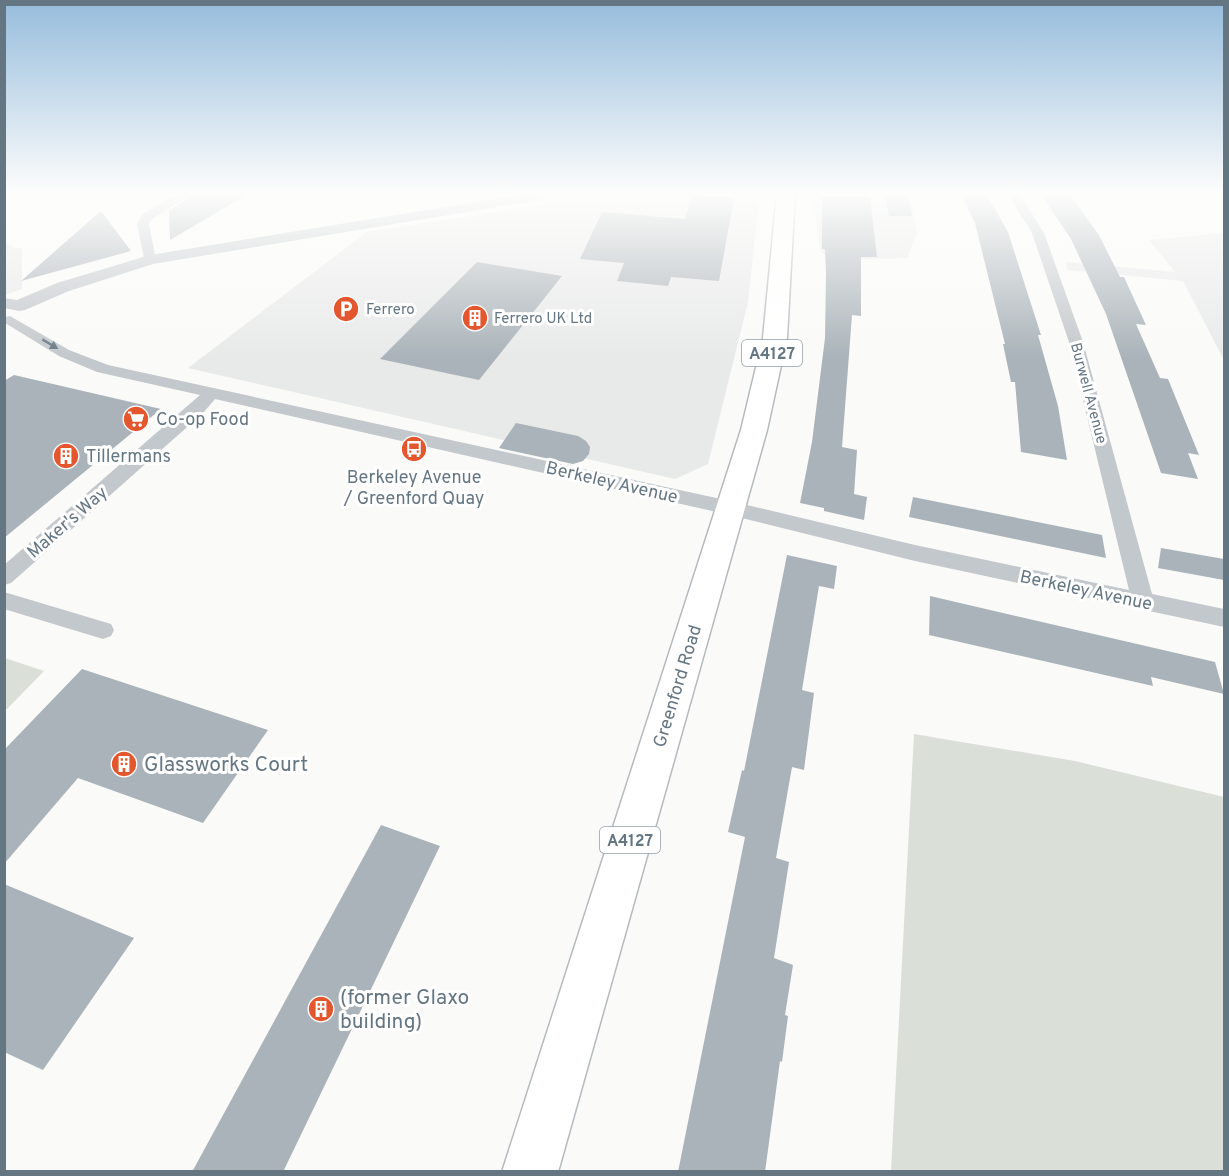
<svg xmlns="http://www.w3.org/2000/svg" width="1229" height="1176" viewBox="0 0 1229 1176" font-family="Overpass,sans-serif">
<rect width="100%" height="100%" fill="#fafaf8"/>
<g fill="#e8e9e9">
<path d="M617,193H750L755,195L759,201L748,302L708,464L675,479L188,368L367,232Z"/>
<path d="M821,193H910L917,233L907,258L828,260L820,249L813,195Z"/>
<path d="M1224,233V360L1183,281L1068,270L1065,262L1175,272L1149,240Z"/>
<path d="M5,242L14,248H22V289L5,295Z"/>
</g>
<g fill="#dadfd7">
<path d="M5,658L44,671L5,711L4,658Z"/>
<path d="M914,734L1075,761L1224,797V1171H891Z"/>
</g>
<g fill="#aab3b9">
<path d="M195,193H250L170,240L169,211Z"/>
<path d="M1040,193L1069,194L1099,235L1120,277H1124L1146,325L1136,324L1160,378L1168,379L1199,455L1188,453L1198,479L1161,473L1106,314L1071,239Z"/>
<path d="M908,194L912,216H889L885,195Z"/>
<path d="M961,194L987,195L1008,232L1041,335H1038L1058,406L1067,460L1021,452L1015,382H1011L1003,344H1005L975,223Z"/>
<path d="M692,195L734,198L719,281L671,277L668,286L617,281L624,263L580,259L602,212L685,219Z"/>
<path d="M822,197H870L877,257H861V316L852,315L842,447L857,450L854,494L867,497L864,520L824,511V508L800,503L812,442L825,338L826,273L825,249H822Z"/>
<path d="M101,211L131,251L21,281L86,224Z"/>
<path d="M477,262L562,276L479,380L380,359Z"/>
<path d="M14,375L161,409L4,538V381Z"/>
<path d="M516,423L578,436L586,441L590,447L589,454L583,461L573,464L499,448Z"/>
<path d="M913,497L1102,535L1106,558L909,517Z"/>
<path d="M1161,548L1224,559V580L1158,568Z"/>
<path d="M787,555L837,566L834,589L819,586L802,690L814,693L804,770L792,767L776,858L789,862L774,958L793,965L785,1015L788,1016L782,1062L780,1061L765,1172H678L745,837L728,832L742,770L744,771Z"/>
<path d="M930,596L1215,662L1224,694L1151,677L1153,686L929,635Z"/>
<path d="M82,669L268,730L203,823L78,778L4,864V750Z"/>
<path d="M381,825L440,846L283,1172H192Z"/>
<path d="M4,884L134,938L43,1070L4,1052Z"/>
</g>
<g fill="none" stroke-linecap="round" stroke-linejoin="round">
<g stroke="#b5babe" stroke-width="3">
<path id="primary" d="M777,193H795L787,338L767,430L558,1172H502L741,430L763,338Z"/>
</g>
<g fill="#c3c8cc" fill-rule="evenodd">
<path d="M179,193H193L152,219L149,224L156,260L155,263H145L137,224L143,214Z"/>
<path d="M1007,193H1019L1044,233L1083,342L1152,594L1224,609V627L915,561L730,515L215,399L203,413L11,583L4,585V565L200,395L97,372L59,356L5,323V317L10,316L69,350L108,365L730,501L915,545L1129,590L1069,342L1032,233Z"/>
<path d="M4,592L111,624L114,630L111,636L103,639L4,609Z"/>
</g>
<path fill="#c3c8cc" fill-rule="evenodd" d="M531,193H564L557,197L153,264L69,291L25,310L19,311L4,308V298L17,300L57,283L150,255Z"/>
<use href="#primary" fill="#fff" fill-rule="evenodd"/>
</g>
<defs><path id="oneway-solid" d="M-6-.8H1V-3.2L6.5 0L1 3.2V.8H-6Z" transform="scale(1.5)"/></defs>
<use fill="#6a7a87" href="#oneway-solid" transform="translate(50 344) rotate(31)"/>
<linearGradient id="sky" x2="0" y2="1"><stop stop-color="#96bcdc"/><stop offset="0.54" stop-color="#fdfdfc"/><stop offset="1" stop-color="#fdfdfc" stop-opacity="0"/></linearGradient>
<rect width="1229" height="358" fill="url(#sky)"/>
<defs>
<g id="parking-disc" transform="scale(1.35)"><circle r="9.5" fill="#e4572e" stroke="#fff"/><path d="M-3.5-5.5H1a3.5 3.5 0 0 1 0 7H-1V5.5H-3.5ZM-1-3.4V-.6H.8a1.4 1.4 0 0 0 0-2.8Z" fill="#fff"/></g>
<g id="building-disc" transform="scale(1.35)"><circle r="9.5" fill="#e4572e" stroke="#fff"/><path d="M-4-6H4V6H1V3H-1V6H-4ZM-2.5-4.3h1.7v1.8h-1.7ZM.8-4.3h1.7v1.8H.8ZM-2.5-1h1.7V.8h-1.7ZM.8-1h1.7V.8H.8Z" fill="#fff"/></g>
<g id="supermarket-disc" transform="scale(1.35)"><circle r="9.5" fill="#e4572e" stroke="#fff"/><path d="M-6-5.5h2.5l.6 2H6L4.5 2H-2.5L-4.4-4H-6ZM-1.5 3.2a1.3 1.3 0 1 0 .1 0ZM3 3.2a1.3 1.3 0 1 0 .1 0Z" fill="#fff"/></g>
<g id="bus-disc" transform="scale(1.35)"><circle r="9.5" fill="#e4572e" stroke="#fff"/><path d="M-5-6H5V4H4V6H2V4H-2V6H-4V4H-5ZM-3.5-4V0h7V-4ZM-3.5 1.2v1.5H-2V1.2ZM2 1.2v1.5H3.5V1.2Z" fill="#fff"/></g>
</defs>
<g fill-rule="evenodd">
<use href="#parking-disc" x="346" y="309"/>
<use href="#building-disc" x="475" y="318"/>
<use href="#supermarket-disc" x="136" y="419"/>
<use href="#bus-disc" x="414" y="449"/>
<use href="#building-disc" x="66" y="456"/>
<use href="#building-disc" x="124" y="764"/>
<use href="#building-disc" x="321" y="1009"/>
</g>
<g text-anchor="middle" stroke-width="6" stroke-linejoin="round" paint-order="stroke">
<g font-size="15" fill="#657683" stroke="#fff" text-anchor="start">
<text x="366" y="314">Ferrero</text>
<text x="494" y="323">Ferrero UK Ltd</text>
</g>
<g font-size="15" fill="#657683" stroke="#fff">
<text transform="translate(1089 393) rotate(75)" y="5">Burwell Avenue</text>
</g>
<g fill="#fff" stroke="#939fa8" stroke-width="1.5">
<rect x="742" y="340" width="60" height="26" rx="4.5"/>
<rect x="600" y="827" width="60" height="26" rx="4.5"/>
</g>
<g font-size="16" font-weight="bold" fill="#657683">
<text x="772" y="359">A4127</text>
<text x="630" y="846">A4127</text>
</g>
<g font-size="18" fill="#657683" stroke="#fff" text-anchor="start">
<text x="156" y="425">Co-op Food</text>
<text x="86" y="462">Tillermans</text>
<text x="414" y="483" text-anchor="middle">Berkeley Avenue<tspan x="414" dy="21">/ Greenford Quay</tspan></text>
</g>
<g font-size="18" fill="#657683" stroke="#fff">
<text transform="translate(612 482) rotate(13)" y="6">Berkeley Avenue</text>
<text transform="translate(67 522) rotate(-41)" y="6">Maker's Way</text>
<text transform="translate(1086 590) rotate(12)" y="6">Berkeley Avenue</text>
<text transform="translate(677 686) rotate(-73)" y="6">Greenford Road</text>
</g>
<g font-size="21" fill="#657683" stroke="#fff" text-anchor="start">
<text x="144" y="771">Glassworks Court</text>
<text x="340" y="1004">(former Glaxo<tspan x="340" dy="24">building)</tspan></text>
</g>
</g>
<rect width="1229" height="1176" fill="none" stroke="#657683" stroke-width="12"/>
</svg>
